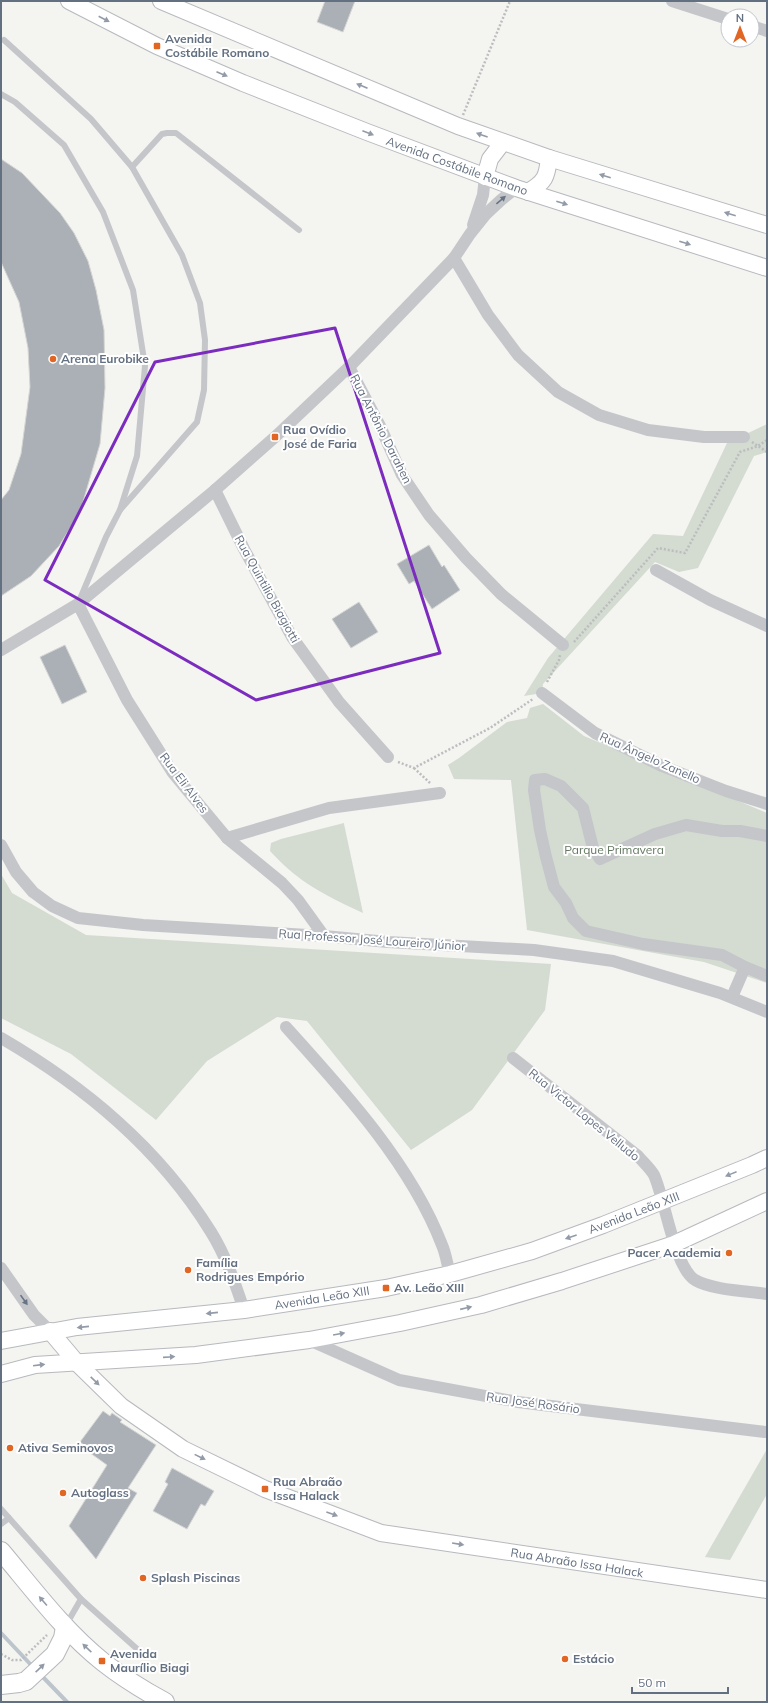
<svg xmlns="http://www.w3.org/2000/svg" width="768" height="1703" viewBox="0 0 768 1703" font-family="Mulish,sans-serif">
<rect width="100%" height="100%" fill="#f4f4f0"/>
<g fill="#d4dbd1">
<path d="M767,424V452L754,456L698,568L679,572L655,562L543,684L542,693L524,696L548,658L653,534L683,536L727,443Z"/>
<path d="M543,704L584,736L767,813V983L704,962L527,930L511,780L454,779L448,765L459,758L507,722L527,718L530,708Z"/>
<path d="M344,823V824L363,913C339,902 314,890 293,873C284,866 277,858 270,851L271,843L281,839Z"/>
<path d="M1,874L12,893L86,935L551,964L545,1010L472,1110L411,1150L307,1021L277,1017L207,1061L156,1120L71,1054L1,1018Z"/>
<path d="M767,1449V1494L730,1560L705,1557Z"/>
</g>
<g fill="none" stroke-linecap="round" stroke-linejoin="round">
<g stroke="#bcc5cc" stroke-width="4">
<path d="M1,1633L33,1667"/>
<path d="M39,1673L67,1702"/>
</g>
</g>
<g fill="#aab0b6" stroke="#d5d5d3">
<path d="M325,1H355L343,32L317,22Z"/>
<path d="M1,159L22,173L60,213L74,233L88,261L96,290L104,330L105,388L100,444L80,512L59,546L31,576L1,596V500L9,490L21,454L30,387L28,348L19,302L1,262Z"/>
<path d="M429,545L442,567L444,565L460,590L432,609L414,581L409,584L397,564Z"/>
<path d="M359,602L378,632L351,648L332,619Z"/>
<path d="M65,645L87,692L62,704L40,657Z"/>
<path d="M103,1411L110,1416L112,1413L122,1420L120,1422L156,1445L128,1488L137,1493L96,1559L69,1526L107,1465L86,1450L88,1448L80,1442Z"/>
<path d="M172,1468L214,1491L205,1506L201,1504L187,1529L153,1511L168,1484L165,1482Z"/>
</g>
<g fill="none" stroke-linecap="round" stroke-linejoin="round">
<g stroke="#b6b9be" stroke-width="18">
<g id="secondary">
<path d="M69,1L157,46L243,83L367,132L516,188L767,268"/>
<path d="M161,1L458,126L549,158L767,225"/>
<path d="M485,177L490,159L503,142"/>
<path d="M528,192C545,182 547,177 549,158"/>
<path d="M50,1331L77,1363L121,1406L183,1449L265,1489L381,1533L767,1590"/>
<path d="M1,1341L77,1327L244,1310L386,1288L450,1274L532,1251L603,1225L752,1165L767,1158"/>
<path d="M1,1374L35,1365L196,1355L309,1340L400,1323L481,1305L562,1281L674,1244L767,1201"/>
</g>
</g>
<g stroke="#b4b7bc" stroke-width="20">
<g id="primary">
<path d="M1,1551C33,1589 64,1631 103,1662C122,1677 143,1690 165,1702"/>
<path d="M1,1685L19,1683L26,1681L55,1654L63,1638L65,1627"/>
</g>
</g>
<g stroke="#bbbdbf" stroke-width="2.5" stroke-dasharray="2 2" stroke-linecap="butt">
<path d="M463,115L510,1"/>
<path d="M752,442L767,452"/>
<path d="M574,642L658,548L685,553L740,452L758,446L767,440"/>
<path d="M547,682L559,660L560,655"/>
<path d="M398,762L414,768L490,728L533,699"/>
<path d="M414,768L430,783"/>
<path d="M1,1654L12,1660H21L47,1635"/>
</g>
<g stroke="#c4c6ca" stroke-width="6">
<path d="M4,40L91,119L132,167L182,255L200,303L205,340L204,390L197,422L120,510"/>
<path d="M1,94L15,102L64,145L103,212L133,290L145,366L137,456L120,510L106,537L80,599"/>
<path d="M132,167L162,134L167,133H176L299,230"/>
<path d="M1,1509L81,1599L145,1656"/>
<path d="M1,1524L9,1518"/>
<path d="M66,1625L81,1599"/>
</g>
<g stroke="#c4c6ca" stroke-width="12">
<path d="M672,1L728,19"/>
<path d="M752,26L767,31"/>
<path d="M473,225L483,195L485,177"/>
<path d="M454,258L488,315L518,355L558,392L599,415L648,430L704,437H744"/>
<path d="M349,367L380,426L402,475L429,515L466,558L501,594L563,645"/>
<path d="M215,490L244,549L292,637L339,702L388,757"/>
<path d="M656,570L710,600L767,626"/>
<path d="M78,604L127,700L173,773L227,838L282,883L298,900L324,936"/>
<path d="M1,650L78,604L215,490L275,437L349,367L454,258L470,234L486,214L501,200L516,188"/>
<path d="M542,693L595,733L662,766L726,791L767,804"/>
<path d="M227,838L329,808L440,793"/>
<path d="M1,845L16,872L33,892L52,906L78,918L143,925L324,936L388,942L534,950L613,961L720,993L767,1012"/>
<path d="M745,967L722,955L643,944L586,931L573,918L566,903L554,887L546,857L540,830L534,790L535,780L545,779L561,786L583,808L593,848L600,859L655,834L686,825L722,831H740L767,836"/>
<path d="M732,997L745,967L767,976"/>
<path d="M286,1027C343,1090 411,1164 442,1245C446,1254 447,1264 450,1274"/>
<path d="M1,1038C85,1087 159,1148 211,1232C226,1256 235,1283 244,1310"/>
<path d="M513,1058L638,1156C643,1162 650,1168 654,1175C665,1199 674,1267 695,1280C712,1290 746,1291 767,1294"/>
<path d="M1,1268L34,1315L50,1331"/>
<path d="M309,1340L399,1380L518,1402L765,1432"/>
</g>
<use href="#secondary" stroke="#fff" stroke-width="16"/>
<use href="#primary" stroke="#fff" stroke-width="18"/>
</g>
<defs><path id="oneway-solid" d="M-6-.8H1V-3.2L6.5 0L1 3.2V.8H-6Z"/></defs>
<g fill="#929ba7">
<use href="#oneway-solid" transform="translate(104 19) rotate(27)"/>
<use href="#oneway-solid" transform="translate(222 74) rotate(23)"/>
<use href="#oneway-solid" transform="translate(362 86) rotate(-157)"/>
<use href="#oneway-solid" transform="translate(368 133) rotate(21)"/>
<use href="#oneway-solid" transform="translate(482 135) rotate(-160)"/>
<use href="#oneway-solid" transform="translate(605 176) rotate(-163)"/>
<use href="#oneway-solid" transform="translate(562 203) rotate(18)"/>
<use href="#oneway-solid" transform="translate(730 214) rotate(-163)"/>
<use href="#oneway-solid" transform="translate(685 243) rotate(18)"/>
<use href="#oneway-solid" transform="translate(731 1174) rotate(158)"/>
<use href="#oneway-solid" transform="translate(571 1237) rotate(161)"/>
<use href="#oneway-solid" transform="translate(466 1308) rotate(-13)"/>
<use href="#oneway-solid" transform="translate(212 1313) rotate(174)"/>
<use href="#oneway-solid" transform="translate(83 1327) rotate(174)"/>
<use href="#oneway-solid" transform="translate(339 1334) rotate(-10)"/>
<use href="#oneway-solid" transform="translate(169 1357) rotate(-4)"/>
<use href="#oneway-solid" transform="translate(39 1365) rotate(-7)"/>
<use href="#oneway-solid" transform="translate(95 1381) rotate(44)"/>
<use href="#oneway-solid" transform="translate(200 1457) rotate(26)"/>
<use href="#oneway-solid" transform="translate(332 1514) rotate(20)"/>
<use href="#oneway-solid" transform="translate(458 1544) rotate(9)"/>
<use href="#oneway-solid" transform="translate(43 1601) rotate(-131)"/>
<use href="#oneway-solid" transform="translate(87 1648) rotate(-137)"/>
<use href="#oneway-solid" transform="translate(40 1668) rotate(-43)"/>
</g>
<g fill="#687485">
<use href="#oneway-solid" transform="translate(501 200) rotate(-40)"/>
<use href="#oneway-solid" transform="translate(24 1300) rotate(55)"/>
</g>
<path fill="none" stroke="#7b2cbf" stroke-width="3" stroke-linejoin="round" d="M335,328L440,653L256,700L45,580L155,362Z"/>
<g fill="#e16623" stroke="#fff" stroke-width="1.5">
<rect x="153" y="42" width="8" height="8" rx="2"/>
<circle cx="53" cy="359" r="4"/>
<rect x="271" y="433" width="8" height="8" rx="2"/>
<circle cx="729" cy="1253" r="4"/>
<circle cx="188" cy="1270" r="4"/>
<rect x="382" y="1284" width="8" height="8" rx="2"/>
<circle cx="10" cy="1448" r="4"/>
<rect x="261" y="1485" width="8" height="8" rx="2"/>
<circle cx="63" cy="1493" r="4"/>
<circle cx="143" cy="1578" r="4"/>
<circle cx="565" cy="1659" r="4"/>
<rect x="98" y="1657" width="8" height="8" rx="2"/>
</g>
<g text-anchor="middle" stroke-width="4" stroke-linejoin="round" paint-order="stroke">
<g font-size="12" font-weight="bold" fill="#637081" stroke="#fff" text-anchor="start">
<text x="165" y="43">Avenida<tspan x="165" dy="14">Costábile Romano</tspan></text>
<text x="61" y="363">Arena Eurobike</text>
<text x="283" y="434">Rua Ovídio<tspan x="283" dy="14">José de Faria</tspan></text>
<text x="721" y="1257" text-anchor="end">Pacer Academia</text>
<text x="196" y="1267">Família<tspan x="196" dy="14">Rodrigues Empório</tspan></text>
<text x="394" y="1292">Av. Leão XIII</text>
<text x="18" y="1452">Ativa Seminovos</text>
<text x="273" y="1486">Rua Abraão<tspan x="273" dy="14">Issa Halack</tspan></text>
<text x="71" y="1497">Autoglass</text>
<text x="151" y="1582">Splash Piscinas</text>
<text x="110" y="1658">Avenida<tspan x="110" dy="14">Maurílio Biagi</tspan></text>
<text x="573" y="1663">Estácio</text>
</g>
<g font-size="12" fill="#637081" stroke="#fff">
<text transform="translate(457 166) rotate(20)" y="4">Avenida Costábile Romano</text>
<text transform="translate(381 429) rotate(63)" y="4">Rua Antônio Darahen</text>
<text transform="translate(267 589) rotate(61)" y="4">Rua Quintilio Biagiotti</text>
<text transform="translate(650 758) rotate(24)" y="4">Rua Ângelo Zanello</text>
<text transform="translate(184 783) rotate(53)" y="4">Rua Eli Alves</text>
<text transform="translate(372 940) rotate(4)" y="4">Rua Professor José Loureiro Júnior</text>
<text transform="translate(584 1115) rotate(39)" y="4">Rua Victor Lopes Velludo</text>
<text transform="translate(634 1213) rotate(-21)" y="4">Avenida Leão XIII</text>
<text transform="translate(322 1298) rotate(-9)" y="4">Avenida Leão XIII</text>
<text transform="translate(533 1403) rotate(8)" y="4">Rua José Rosário</text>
<text transform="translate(577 1563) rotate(9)" y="4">Rua Abraão Issa Halack</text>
</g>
<g font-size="12" fill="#647862" stroke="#fff">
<text x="614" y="854">Parque Primavera</text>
</g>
</g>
<rect width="768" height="1703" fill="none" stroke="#637081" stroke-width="4"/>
<g transform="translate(740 28)"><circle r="19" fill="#ffffff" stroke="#c1c6cd"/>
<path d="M0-3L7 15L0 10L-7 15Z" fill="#e16623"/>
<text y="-6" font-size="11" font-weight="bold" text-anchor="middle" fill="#637081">N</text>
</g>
<path d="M632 1687v6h96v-6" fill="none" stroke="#637081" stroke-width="2"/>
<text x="638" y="1687" font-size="12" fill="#637081" stroke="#ffffff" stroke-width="3" paint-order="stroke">50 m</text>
</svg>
